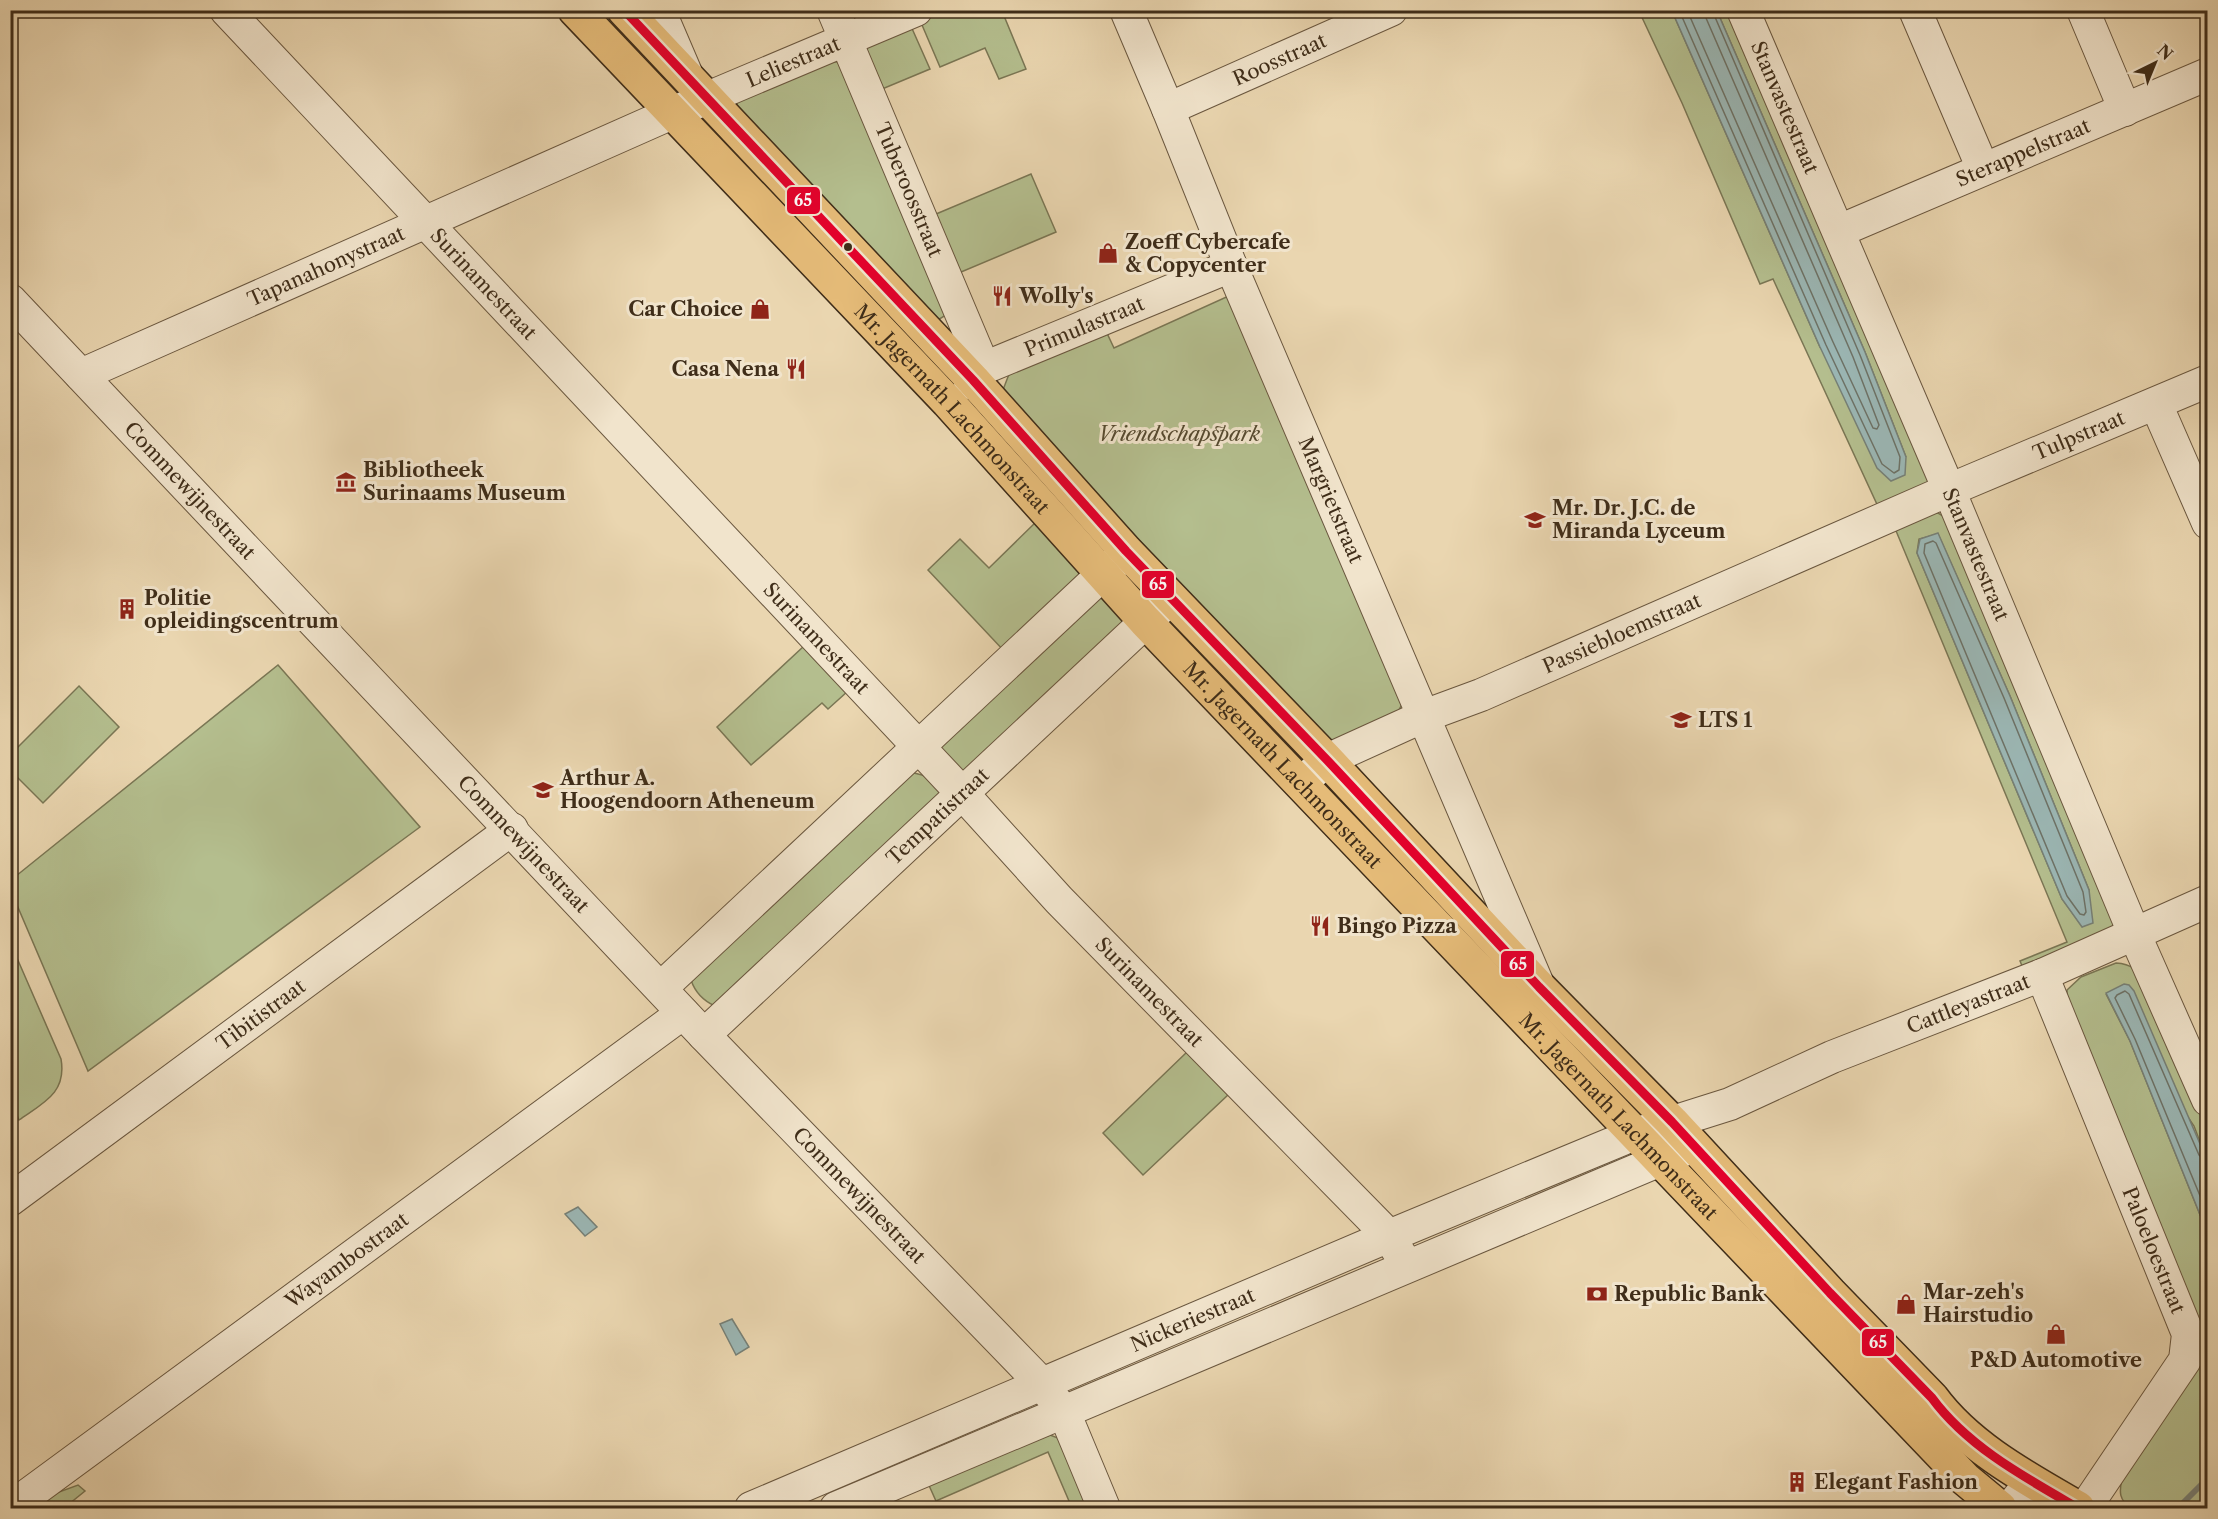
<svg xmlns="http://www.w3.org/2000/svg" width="2218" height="1519" viewBox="0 0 2218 1519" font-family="'Libre Caslon Text',serif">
<rect width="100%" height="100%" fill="#ead6b0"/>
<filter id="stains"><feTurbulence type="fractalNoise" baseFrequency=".00333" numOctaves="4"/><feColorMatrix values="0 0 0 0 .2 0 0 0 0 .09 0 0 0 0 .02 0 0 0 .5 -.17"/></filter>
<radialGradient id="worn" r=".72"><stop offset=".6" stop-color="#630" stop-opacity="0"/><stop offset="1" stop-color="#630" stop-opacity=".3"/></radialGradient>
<g fill="#b4be8e" stroke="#7a7654" stroke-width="1.5" fill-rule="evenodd">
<path d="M937,11H1002L1026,69L999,79L985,48L940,67L919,18Z"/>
<path d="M1639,11H1672L1820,347L1906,457L1865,352L1717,11H1735L1929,473L1928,484L1881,513L1773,279L1760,284L1682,103Z"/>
<path d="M910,24L930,69L875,92L863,47Z"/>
<path d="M828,61L838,62L946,315L933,323L736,106L740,98Z"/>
<path d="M1031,174L1056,232L954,275L929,217Z"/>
<path d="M1233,294L1402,692L1401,706L1395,717L1330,744L1067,463L1001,395L1011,369L1105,329L1114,348Z"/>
<path d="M1929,513H1938L1948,519L2118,931L2027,978L2020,961L2067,942L1894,526ZM1938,534L2010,696L2089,890L2082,926L2062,899L1917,553L1919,539Z"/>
<path d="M1039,519L1079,566V576L1005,652L928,570L960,539L989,568Z"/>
<path d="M1097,597L1107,599L1123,617L1121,632L965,773C951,769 942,754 939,740Z"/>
<path d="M804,646L848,691L828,709L822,703L751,765L717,727Z"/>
<path d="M278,665L420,827L88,1071L11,891V880Z"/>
<path d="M79,686L119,727L43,803L11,771V754Z"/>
<path d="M905,772C923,773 932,778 942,792L715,1006C704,1001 695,992 691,980Z"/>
<path d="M10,942L61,1059C67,1093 43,1103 19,1120L10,1099Z"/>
<path d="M2116,963C2133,964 2138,971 2149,984L2207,1122V1160L2194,1126L2106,994L2130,1041L2207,1232V1508H2131C2119,1500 2119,1492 2122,1479L2189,1369L2067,1000V990L2081,977Z"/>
<path d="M1188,1051L1229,1094L1143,1175L1103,1133Z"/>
<path d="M1050,1435L1058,1438L1091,1508H1072L1048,1452L936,1501L927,1481Z"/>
<path d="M78,1485L85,1491L64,1508H43L48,1496Z"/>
</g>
<g fill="#9bb7b5" stroke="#768077" stroke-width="1.5">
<path d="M1672,11H1717L1865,352L1906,457L1905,475L1891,481L1877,468L1820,347Z"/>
<path d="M1938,533L2010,696L2089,890L2093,923L2082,927L2062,899L1917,553L1920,539Z"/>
<path d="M2124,984L2129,985L2134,991L2207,1160V1232L2130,1041L2106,993Z"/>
<path d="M578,1207L597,1227L585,1236L565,1214Z"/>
<path d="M732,1319L749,1347L736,1355L720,1324Z"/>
</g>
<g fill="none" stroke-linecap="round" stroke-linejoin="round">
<g stroke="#6d7267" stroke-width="1.5">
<path d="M1679,10L1826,345L1882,464L1894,473L1899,470L1900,457L1860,355L1712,10"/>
<path d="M1687,10L1833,342L1873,428L1877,429L1879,425L1853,357L1706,18L1705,10"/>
<path d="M1933,541L1936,543L2004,698L2083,892L2086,912L2084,915L2080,914L2067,896L1924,553L1925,544Z"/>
<path d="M2208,1160L2203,1159L2199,1155L2129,994L2125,991L2117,995L2115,998L2135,1039L2208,1215"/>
</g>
<path stroke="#768077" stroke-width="6" d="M2180,1506L2208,1478"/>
<g stroke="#6a573f" stroke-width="34">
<g id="minor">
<path id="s1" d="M226,10L962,793L1059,900L1389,1236L1407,1266"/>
<path d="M659,10L686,73"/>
<path id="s2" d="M833,10L984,368"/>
<path id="s3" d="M1126,10L1168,109L1231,266L1537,982"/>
<path id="s4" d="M1743,10L1949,490L2134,933L2208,1100"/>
<path d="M1915,10L1983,169"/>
<path d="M2083,10L2125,110"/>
<path id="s5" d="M1168,109L1391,10"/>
<path id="s6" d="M1839,231L2208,74"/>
<path id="s7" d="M10,300L704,1035L1042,1384L1064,1412L1104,1508"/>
<path id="s8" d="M81,375L672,113L916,10"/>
<path id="s9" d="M970,383L984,368L1231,266"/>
<path d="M2156,404L2208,523"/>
<path id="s10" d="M1309,776L1327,760L1424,716L1481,695L1949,490L2208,381"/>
<path id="s11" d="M2042,975L2188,1334L2185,1360L2085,1508"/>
<path d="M661,988L1122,556"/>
<path id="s12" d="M704,1035L1171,598"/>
<path id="s13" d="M10,1200L512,829"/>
<path id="s14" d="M10,1508L683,1013"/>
<path id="s15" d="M751,1508L1389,1236L1635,1134L1730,1104L1832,1057L2042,975L2208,901"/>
<path d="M836,1508L1684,1150"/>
<path d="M2010,1508L2031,1482"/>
</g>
</g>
<g stroke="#3f2d19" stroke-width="36">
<g id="major">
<path id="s16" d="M575,10L948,402L1145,621L1965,1479L2000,1508"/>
<path d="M624,10L973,380L1126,551L1327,760L1539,987L1672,1122L1830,1293L1932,1398C1968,1447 2026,1478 2078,1508"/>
</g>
</g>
<use href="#minor" stroke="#f1e4cc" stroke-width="32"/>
<use href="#major" stroke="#e5bb78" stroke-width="33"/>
<g stroke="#f1e4cc" stroke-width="14">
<path id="bus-1" d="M624,10L973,380L1126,551L1327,760L1539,987L1672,1122L1830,1293L1932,1398C1968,1447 2026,1478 2078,1508"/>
</g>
<use href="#bus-1" stroke="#e4002b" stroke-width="9"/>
</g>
<defs>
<g id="shop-bare" transform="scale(1.62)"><path d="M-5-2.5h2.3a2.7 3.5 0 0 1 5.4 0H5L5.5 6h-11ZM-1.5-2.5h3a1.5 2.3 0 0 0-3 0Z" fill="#8f2418" stroke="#f1e4cc" stroke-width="2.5" paint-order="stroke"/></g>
<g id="restaurant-bare" transform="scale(1.62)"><path d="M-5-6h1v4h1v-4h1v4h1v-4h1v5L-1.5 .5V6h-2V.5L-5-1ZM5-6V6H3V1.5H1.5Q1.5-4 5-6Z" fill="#8f2418" stroke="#f1e4cc" stroke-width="2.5" paint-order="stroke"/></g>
<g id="museum-bare" transform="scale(1.62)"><path d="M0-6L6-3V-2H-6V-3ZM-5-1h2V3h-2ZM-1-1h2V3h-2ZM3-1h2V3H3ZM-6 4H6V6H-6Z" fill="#8f2418" stroke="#f1e4cc" stroke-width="2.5" paint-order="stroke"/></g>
<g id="school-bare" transform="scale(1.62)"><path d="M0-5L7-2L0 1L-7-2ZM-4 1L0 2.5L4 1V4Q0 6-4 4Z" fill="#8f2418" stroke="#f1e4cc" stroke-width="2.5" paint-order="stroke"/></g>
<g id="building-bare" transform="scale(1.62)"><path d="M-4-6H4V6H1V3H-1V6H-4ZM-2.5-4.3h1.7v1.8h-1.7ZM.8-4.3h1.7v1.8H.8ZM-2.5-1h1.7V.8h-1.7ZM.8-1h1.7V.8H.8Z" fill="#8f2418" stroke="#f1e4cc" stroke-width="2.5" paint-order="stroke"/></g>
<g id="bank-bare" transform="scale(1.62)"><path d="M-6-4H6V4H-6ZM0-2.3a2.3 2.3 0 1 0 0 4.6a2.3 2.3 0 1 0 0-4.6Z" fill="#8f2418" stroke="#f1e4cc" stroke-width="2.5" paint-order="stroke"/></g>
</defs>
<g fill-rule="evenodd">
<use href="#shop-bare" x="1108" y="253"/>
<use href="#restaurant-bare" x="1002" y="296"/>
<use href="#shop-bare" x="760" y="309"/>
<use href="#restaurant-bare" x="796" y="369"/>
<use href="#museum-bare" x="346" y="482"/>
<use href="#school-bare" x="1535" y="520"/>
<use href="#building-bare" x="127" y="609"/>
<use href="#school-bare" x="1681" y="720"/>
<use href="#school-bare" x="543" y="790"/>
<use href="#restaurant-bare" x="1320" y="926"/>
<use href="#bank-bare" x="1597" y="1294"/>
<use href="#shop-bare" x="1906" y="1304"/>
<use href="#shop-bare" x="2056" y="1334"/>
<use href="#building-bare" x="1797" y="1482"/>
</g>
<circle fill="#3f2d19" stroke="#f1e4cc" stroke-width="2" cx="848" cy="247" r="5"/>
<g text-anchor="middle" stroke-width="6" stroke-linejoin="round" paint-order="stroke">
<g font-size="20" fill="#3f2d19" stroke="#f1e4cc">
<text dy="7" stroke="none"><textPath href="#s5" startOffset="122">Roosstraat</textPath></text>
<text dy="7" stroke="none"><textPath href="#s8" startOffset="778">Leliestraat</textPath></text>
<text dy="7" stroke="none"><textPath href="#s4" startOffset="106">Stanvastestraat</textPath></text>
<text dy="7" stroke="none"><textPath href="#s6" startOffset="200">Sterappelstraat</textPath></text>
<text dy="7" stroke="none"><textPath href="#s2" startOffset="195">Tuberoosstraat</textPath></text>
<text dy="7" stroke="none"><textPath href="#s8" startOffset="268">Tapanahonystraat</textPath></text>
<text dy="7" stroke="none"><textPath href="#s1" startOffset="376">Surinamestraat</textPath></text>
<text dy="7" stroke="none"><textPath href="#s9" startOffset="129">Primulastraat</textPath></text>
<text dy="7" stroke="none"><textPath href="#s16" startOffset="549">Mr. Jagernath Lachmonstraat</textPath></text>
<text dy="7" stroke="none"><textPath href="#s10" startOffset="843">Tulpstraat</textPath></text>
<text dy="7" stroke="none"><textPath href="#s7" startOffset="262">Commewijnestraat</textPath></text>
<text dy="7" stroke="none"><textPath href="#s3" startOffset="531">Margrietstraat</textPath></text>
<text dy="7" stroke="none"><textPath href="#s4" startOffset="592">Stanvastestraat</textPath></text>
<text dy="7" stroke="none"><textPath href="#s10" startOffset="345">Passiebloemstraat</textPath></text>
<text dy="7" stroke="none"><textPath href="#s1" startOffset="862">Surinamestraat</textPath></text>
<text dy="7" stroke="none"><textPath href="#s16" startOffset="1035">Mr. Jagernath Lachmonstraat</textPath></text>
<text dy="7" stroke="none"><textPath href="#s12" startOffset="320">Tempatistraat</textPath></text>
<text dy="7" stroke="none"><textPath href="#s7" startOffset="748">Commewijnestraat</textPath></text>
<text dy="7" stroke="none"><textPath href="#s1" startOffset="1348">Surinamestraat</textPath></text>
<text dy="7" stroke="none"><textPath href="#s15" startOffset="1318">Cattleyastraat</textPath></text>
<text dy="7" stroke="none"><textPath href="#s13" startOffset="312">Tibitistraat</textPath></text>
<text dy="7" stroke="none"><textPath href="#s16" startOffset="1521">Mr. Jagernath Lachmonstraat</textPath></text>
<text dy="7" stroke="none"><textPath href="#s7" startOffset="1234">Commewijnestraat</textPath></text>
<text dy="7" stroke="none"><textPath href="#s11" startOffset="297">Paloeloestraat</textPath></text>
<text dy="7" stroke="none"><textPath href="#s14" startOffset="418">Wayambostraat</textPath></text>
<text dy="7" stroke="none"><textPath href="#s15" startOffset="480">Nickeriestraat</textPath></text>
</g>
<g font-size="20" font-weight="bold" fill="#3f2d19" stroke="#f1e4cc" text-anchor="start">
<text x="1125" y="249">Zoeff Cybercafe<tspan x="1125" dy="23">&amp; Copycenter</tspan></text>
<text x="1019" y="303">Wolly's</text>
<text x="743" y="316" text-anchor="end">Car Choice</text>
<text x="779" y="376" text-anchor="end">Casa Nena</text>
<text x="363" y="477">Bibliotheek<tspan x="363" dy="23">Surinaams Museum</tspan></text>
<text x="1552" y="515">Mr. Dr. J.C. de<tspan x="1552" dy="23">Miranda Lyceum</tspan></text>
<text x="144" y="605">Politie<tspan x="144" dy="23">opleidingscentrum</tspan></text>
<text x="1698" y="727">LTS 1</text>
<text x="560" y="785">Arthur A.<tspan x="560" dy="23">Hoogendoorn Atheneum</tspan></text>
<text x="1337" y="933">Bingo Pizza</text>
<text x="1923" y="1299">Mar-zeh's<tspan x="1923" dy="23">Hairstudio</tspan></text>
<text x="1614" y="1301">Republic Bank</text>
<text x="2056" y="1367" text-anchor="middle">P&amp;D Automotive</text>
<text x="1814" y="1489">Elegant Fashion</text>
</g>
<g font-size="20" font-style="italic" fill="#564a30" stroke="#f1e4cc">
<text x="1179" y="441">Vriendschapspark</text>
</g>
</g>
<g stroke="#f1e4cc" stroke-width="2">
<rect x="786" y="186" width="35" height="29" rx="6" fill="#e4002b"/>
<rect x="1141" y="570" width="34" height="29" rx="6" fill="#e4002b"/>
<rect x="1500" y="950" width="35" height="28" rx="6" fill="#e4002b"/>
<rect x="1861" y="1328" width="34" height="29" rx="6" fill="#e4002b"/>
</g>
<g font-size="16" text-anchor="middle" font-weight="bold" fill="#fff">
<text x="803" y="206">65</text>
<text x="1158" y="590">65</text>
<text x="1518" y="970">65</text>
<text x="1878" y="1348">65</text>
</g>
<rect width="2218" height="1519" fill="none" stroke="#ead6b0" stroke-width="36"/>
<rect x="12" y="12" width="2194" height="1495" fill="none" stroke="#3f2d19" stroke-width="3"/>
<rect x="18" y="18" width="2182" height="1483" fill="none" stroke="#3f2d19" stroke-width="1.5"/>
<g transform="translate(2155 63) rotate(43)" stroke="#f1e4cc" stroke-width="4.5" paint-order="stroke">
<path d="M0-4.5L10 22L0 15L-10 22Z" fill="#3f2d19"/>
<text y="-9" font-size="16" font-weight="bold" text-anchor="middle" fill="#3f2d19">N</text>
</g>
<rect width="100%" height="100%" filter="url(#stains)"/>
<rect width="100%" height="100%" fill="url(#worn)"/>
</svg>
